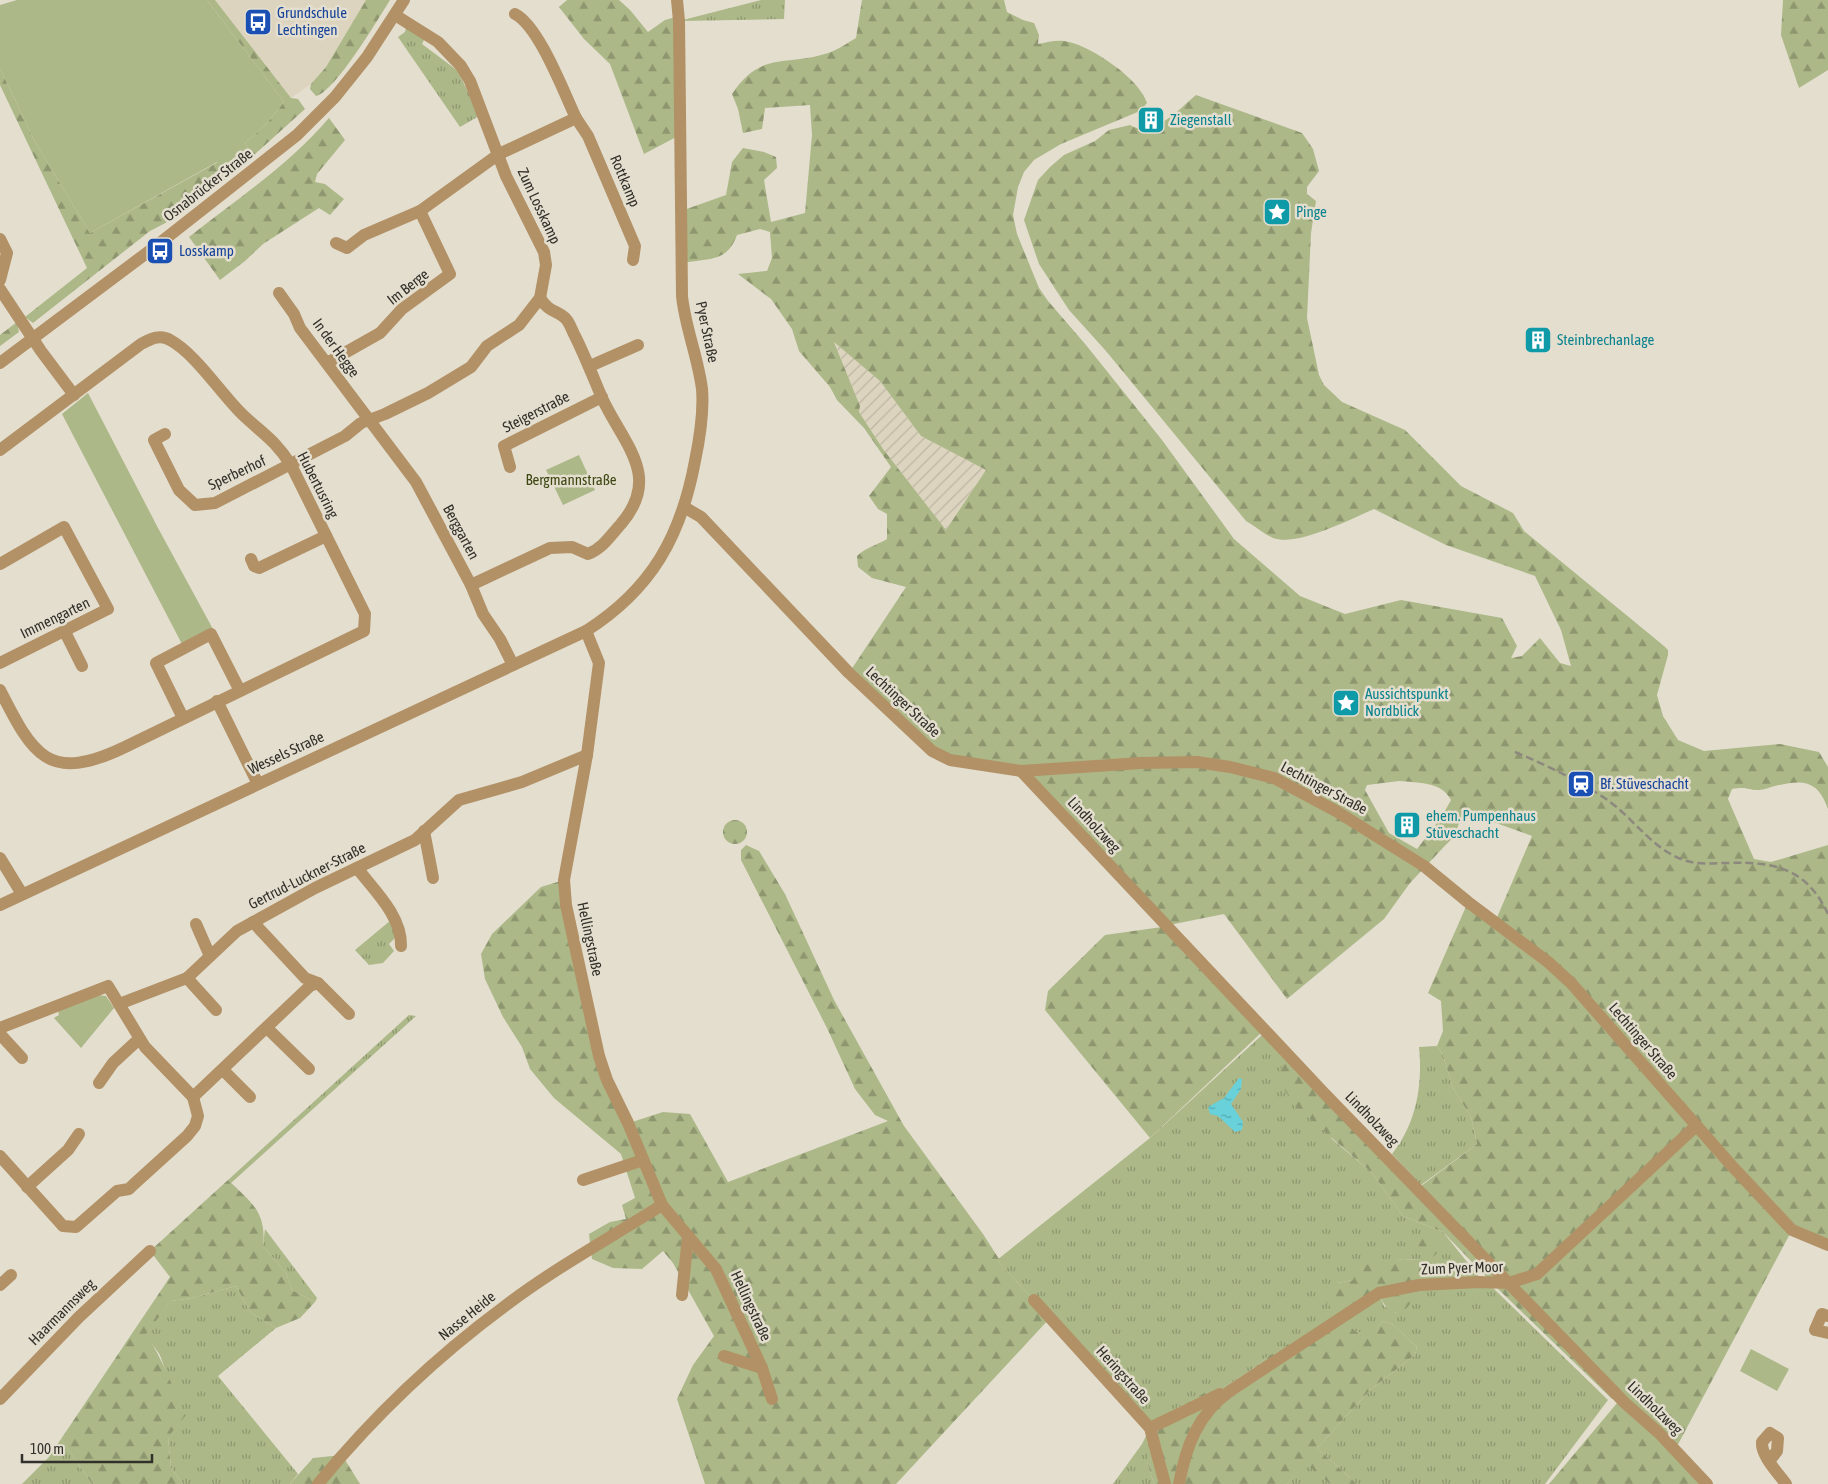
<svg xmlns="http://www.w3.org/2000/svg" width="1828" height="1484" viewBox="0 0 1828 1484" font-family="'Asap Condensed',sans-serif">
<defs>
<pattern id="industrial-furrows" width="10" height="10" patternUnits="userSpaceOnUse" patternTransform="scale(1.25)"><rect width="10" height="10" fill="#dcd4be"/><path d="M-1 1l2-2M0 10L10 0M9 11l2-2" fill="none" stroke="#bdb6a3"/></pattern>
<pattern id="grass-tufts" width="24" height="20" patternUnits="userSpaceOnUse" patternTransform="scale(1.25)"><rect width="24" height="20" fill="#acb887"/><path d="M3 7l-1-3M5 7V3M7 7l1-3M15 17l-1-3M17 17v-4M19 17l1-3" fill="none" stroke="#8d966f"/></pattern>
<pattern id="forest-firs" width="22" height="20" patternUnits="userSpaceOnUse" patternTransform="scale(1.25)"><rect width="22" height="20" fill="#acb887"/><path d="M5 1l3.5 6h-7zM16 11l3.5 6h-7z" fill="#8d966f"/></pattern>
<pattern id="water-ripples" width="26" height="14" patternUnits="userSpaceOnUse" patternTransform="scale(1.25)"><rect width="26" height="14" fill="#69d1da"/><path d="M2 4q2-2 4 0t4 0M15 11q2-2 4 0t4 0" fill="none" stroke="#57aab1"/></pattern>
</defs>
<rect width="100%" height="100%" fill="#e4decf"/>
<path fill="#dcd4be" d="M215,0H366L326,67L311,84L291,98Z"/>
<path fill="url(#industrial-furrows)" d="M834,341L880,381L921,436L986,470L946,530L883,449L859,412L860,406Z"/>
<g fill="url(#grass-tufts)" fill-rule="evenodd">
<path d="M761,0H785L784,19L679,21Z"/>
<path d="M406,27L425,38L422,44L458,71L479,116L460,127L398,37L405,32Z"/>
<path d="M391,920L397,936L389,944L394,951L383,963L369,965L355,950Z"/>
<path d="M409,1015L416,1016L231,1183L228,1180Z"/>
<path d="M1263,1034L1287,1059L1332,1139L1372,1173L1403,1216L1443,1232L1484,1283L1491,1286L1608,1400L1545,1484H1357L1317,1448L1371,1389L1415,1355L1417,1347L1392,1324L1382,1321L1371,1335L1355,1331L1284,1348L1267,1357L1251,1370L1229,1384L1206,1393L1173,1410L1147,1462L1154,1484H1113L1142,1444L1150,1428L997,1260L1150,1138ZM1402,1259L1422,1260L1396,1313L1384,1306L1379,1293L1337,1283L1353,1280L1375,1263H1388Z"/>
<path d="M1437,1046L1443,1055L1453,1088L1471,1117L1477,1144L1421,1185L1392,1154C1416,1124 1423,1086 1419,1047Z"/>
<path d="M265,1229L317,1298L315,1302L292,1290L286,1273L263,1246Z"/>
<path d="M236,1286L251,1313L276,1328L218,1376L298,1474L290,1484H183L171,1468L168,1437L169,1381L160,1355L145,1334L171,1301L192,1298Z"/>
<path d="M61,1439L92,1484H22L49,1457Z"/>
<path d="M1305,1462L1330,1484H1287Z"/>
</g>
<g fill="url(#forest-firs)" fill-rule="evenodd">
<path d="M207,0H215L291,98L298,99L305,109L253,156L245,143L266,124L284,102Z"/>
<path d="M366,0H390C378,19 335,92 316,96L310,89L311,84L326,67Z"/>
<path d="M567,0H619L630,10L648,32L665,20L679,16L680,135L644,154L610,64L584,39L559,7Z"/>
<path d="M862,0H1004L1007,12L1023,20L1034,23L1039,35L1038,44C1049,42 1058,39 1069,42C1092,47 1140,79 1147,103L1140,111L1061,144L1034,160L1024,172L1018,187L1013,215L1017,234L1039,288L1048,301L1086,345L1162,440L1234,539L1300,596L1345,614L1401,600L1502,618L1517,646L1511,658L1522,656L1540,638L1560,663L1571,666L1561,630L1535,576L1446,545L1374,509C1351,519 1297,547 1273,538C1264,534 1255,526 1246,521L1106,351L1069,310L1039,264L1024,220L1038,180L1050,167L1064,155L1095,141L1109,130L1130,125C1153,139 1179,109 1196,95L1302,133L1313,149L1319,171L1307,187V194L1316,201L1311,233L1307,318L1319,375L1324,385L1342,402L1405,430L1461,486L1513,513L1524,531L1664,646L1668,650V655L1657,695L1663,716L1678,740L1704,751L1780,744L1819,752L1828,767V809C1818,780 1803,779 1775,786C1770,787 1764,790 1759,790C1748,790 1746,786 1732,789L1728,799L1754,859L1771,862L1828,845V1245L1792,1230L1675,1450L1707,1484H1549L1623,1396L1421,1186L1477,1144L1471,1117L1453,1088L1443,1055L1437,1046L1443,1031L1441,1001L1428,993L1468,902L1495,922L1532,836L1463,811L1455,835L1410,883L1384,919L1287,999L1224,914L1169,925L1021,771L950,760L849,673L906,587L872,578L858,567L857,556C865,548 877,545 887,539V514L878,509L869,496L891,467L864,428L837,400L830,387L799,351L792,329L771,299L738,274L767,271L772,258L770,232L760,229L737,235C727,263 708,258 682,263L681,211L726,195L732,162L743,148L764,152L776,157L777,168L764,180L771,222L805,213L812,135L810,105L765,108L762,129L743,133L738,109L732,94C761,50 786,67 828,53C838,50 847,43 856,38ZM834,342L880,381L921,436L986,470L946,530L883,449L859,412L860,406ZM1399,781C1418,783 1441,781 1451,800L1441,818L1417,849L1389,833L1365,790L1367,785Z"/>
<path d="M1783,0H1828V70L1799,88L1781,35Z"/>
<path d="M0,68L35,142L90,233L218,162L228,177L173,219L150,231L33,323L25,317L87,268L0,85Z"/>
<path d="M329,118L345,140L317,174L315,182L325,184L344,199L330,215L319,208L263,244L245,261L220,280L189,237C237,199 289,165 329,118Z"/>
<path d="M17,322L19,332L0,346V335Z"/>
<circle cx="735" cy="832" r="12"/>
<path d="M746,845L759,851L785,894L834,1000L904,1126L983,1234L999,1259L998,1261L1050,1318L896,1484H705L677,1399L693,1365L714,1336L673,1263L663,1251L642,1269L613,1268L592,1259L589,1234L610,1222L626,1219L622,1205L635,1198L621,1154L554,1098L530,1069L522,1047L503,1017L485,979L481,954L492,934L541,887L564,880L599,1056L629,1123L663,1112L690,1114L728,1182L888,1121L875,1115L855,1089L827,1028L741,860V850Z"/>
<path d="M1162,927L1262,1032L1150,1138L1045,1010L1048,991L1105,935Z"/>
<path d="M1287,1059L1615,1397L1612,1399L1497,1288L1443,1232L1403,1216L1372,1173L1294,1105L1276,1076Z"/>
<path d="M228,1180C250,1201 267,1212 263,1246L286,1273L292,1290L315,1302L300,1318L276,1328L251,1313L236,1286L192,1298L171,1301L146,1334C163,1359 172,1388 186,1415L168,1437L171,1468L183,1484H92L61,1439L170,1277L150,1251Z"/>
<path d="M1425,1235L1432,1237L1439,1248C1435,1260 1427,1260 1418,1253L1419,1237Z"/>
<path d="M1402,1259L1422,1260L1427,1269L1425,1278L1405,1294L1411,1299L1410,1304L1401,1314C1387,1311 1384,1306 1379,1293L1341,1317L1355,1331L1371,1334L1382,1321L1392,1324L1417,1347L1415,1355L1371,1389L1317,1448L1357,1484H1330L1305,1463L1287,1484H1154L1147,1462L1150,1428L1173,1410L1206,1392L1229,1384L1251,1370L1267,1357L1301,1336L1341,1317L1325,1301L1326,1291L1337,1283L1353,1280C1359,1257 1384,1265 1402,1259Z"/>
<path d="M342,1455L360,1484H290L313,1458Z"/>
</g>
<g fill="#acb887">
<path d="M17,0H207L284,102L266,124L245,143L253,156L228,177L217,162L90,233L35,142L0,68V5Z"/>
<path d="M88,393L158,528L214,631L183,646L62,414Z"/>
<path d="M579,455L595,490L563,505L546,470Z"/>
<path d="M97,995L106,996L114,1008L81,1048L54,1018L59,1015L58,1011Z"/>
<path d="M1751,1349L1789,1369L1777,1391L1740,1371Z"/>
</g>
<path fill="url(#water-ripples)" d="M1239,1078L1242,1079L1241,1089L1231,1104L1243,1122L1242,1130L1235,1132L1218,1116L1210,1114L1208,1107L1224,1098Z"/>
<g fill="none" stroke-linecap="round" stroke-linejoin="round">
<g stroke="#b29166" stroke-width="12">
<path d="M515,14C539,26 564,93 576,118"/>
<path d="M0,239L7,253L0,280"/>
<path d="M336,243L347,248L364,235L420,211L499,154L576,118L588,136L635,246L633,260"/>
<path d="M0,289L41,351L74,395"/>
<path d="M279,293L294,314L300,328L416,482L471,585L483,614L500,639L513,665"/>
<path d="M0,363L156,246L297,135L335,97L367,57L404,0"/>
<path d="M327,363L380,333L402,309L450,274L420,211"/>
<path d="M590,366L638,345"/>
<path d="M165,434L154,440L179,490L195,505L215,503L345,436L361,423L385,414L428,393L471,367L487,346L519,325L540,298L546,265L544,252L506,176L470,81L461,66L438,42L395,15"/>
<path d="M0,450L141,344C151,339 160,334 170,340C195,353 222,395 243,415C263,434 275,440 291,465L365,614L364,631L125,747C48,784 33,755 0,690"/>
<path d="M510,467L504,446L602,397"/>
<path d="M684,507L701,517L849,673L932,751L950,760L1021,771L1141,763L1197,762L1230,767L1274,778L1336,811L1424,866L1468,902L1548,962L1571,983L1732,1166L1792,1230L1828,1245"/>
<path d="M251,559L254,566L259,568L326,536"/>
<path d="M0,564L64,527L108,609L0,663"/>
<path d="M471,585L550,548L572,547L588,554C603,548 610,536 621,524C662,476 624,445 602,398C593,377 585,356 575,336C572,331 570,323 566,319C557,309 550,314 540,298"/>
<path d="M586,631L599,663L587,755L564,880L566,905L599,1056L607,1080L628,1123L662,1205L716,1269L762,1368L772,1399"/>
<path d="M65,632L82,666"/>
<path d="M217,701L258,784"/>
<path d="M183,718L156,663L211,634L240,691"/>
<path d="M1021,771L1324,1093L1625,1403L1659,1433L1707,1484"/>
<path d="M424,831L433,878"/>
<path d="M0,858L22,894"/>
<path d="M357,868C374,890 402,916 401,946"/>
<path d="M0,905L586,631C652,589 681,536 695,461C700,437 704,413 702,389C698,357 685,327 682,296L679,21L677,0"/>
<path d="M196,924L210,956"/>
<path d="M187,978L216,1010"/>
<path d="M318,983L349,1014"/>
<path d="M119,1004L187,978L237,931L315,888L415,840L459,800L522,782L587,755"/>
<path d="M0,1028L108,986L145,1047L193,1097L198,1116L195,1126L187,1136L133,1185L129,1189L117,1191L76,1227L63,1226L0,1156"/>
<path d="M267,1028L309,1069"/>
<path d="M0,1034L22,1058"/>
<path d="M223,1070L250,1097"/>
<path d="M99,1083L113,1063L139,1039"/>
<path d="M193,1097L310,986L318,983L305,978L253,922"/>
<path d="M583,1180L643,1160"/>
<path d="M27,1187L68,1150L79,1134"/>
<path d="M0,1285L11,1275"/>
<path d="M682,1295L688,1236"/>
<path d="M1034,1300L1150,1428L1165,1484"/>
<path d="M1828,1316L1822,1314L1815,1330L1828,1333"/>
<path d="M724,1356L762,1368"/>
<path d="M0,1399L79,1317L150,1251"/>
<path d="M1150,1428L1220,1394"/>
<path d="M1770,1460L1777,1451L1778,1438L1770,1433L1762,1442C1761,1456 1778,1473 1786,1484"/>
<path d="M318,1484C372,1418 436,1357 505,1306C555,1268 610,1238 662,1205"/>
<path d="M1179,1484C1186,1446 1198,1414 1230,1391L1379,1293L1419,1285L1479,1282L1509,1283L1537,1274L1696,1126"/>
</g>
<path stroke="#8d897e" stroke-width="2.5" stroke-dasharray="8 4" stroke-linecap="butt" d="M1515,752C1546,765 1578,780 1606,799C1634,818 1653,851 1687,861C1700,865 1714,863 1728,863C1775,861 1807,869 1828,914"/>
</g>
<defs>
<g id="bus-square" transform="scale(1.4375)"><rect x="-9" y="-9" width="18" height="18" rx="4" fill="#1a4fb4" stroke="#e4decf"/><path d="M-5-6H5V4H4V6H2V4H-2V6H-4V4H-5ZM-3.5-4V0h7V-4ZM-3.5 1.2v1.5H-2V1.2ZM2 1.2v1.5H3.5V1.2Z" fill="#fff"/></g>
<g id="building-square" transform="scale(1.4375)"><rect x="-9" y="-9" width="18" height="18" rx="4" fill="#0f9aa8" stroke="#e4decf"/><path d="M-4-6H4V6H1V3H-1V6H-4ZM-2.5-4.3h1.7v1.8h-1.7ZM.8-4.3h1.7v1.8H.8ZM-2.5-1h1.7V.8h-1.7ZM.8-1h1.7V.8H.8Z" fill="#fff"/></g>
<g id="sight-square" transform="scale(1.4375)"><rect x="-9" y="-9" width="18" height="18" rx="4" fill="#0f9aa8" stroke="#e4decf"/><path d="M0-6L1.8-2.2L6-1.7L2.9 1.2L3.7 5.4L0 3.3L-3.7 5.4L-2.9 1.2L-6-1.7L-1.8-2.2Z" fill="#fff"/></g>
<g id="station-square" transform="scale(1.4375)"><rect x="-9" y="-9" width="18" height="18" rx="4" fill="#1a4fb4" stroke="#e4decf"/><path d="M-3-6H3Q5-6 5-4V2Q5 4 3 4L4.5 6H3L1.5 4h-3L-3 6H-4.5L-3 4Q-5 4-5 2V-4Q-5-6-3-6ZM-3.5-4v3h7v-3ZM-3.5 1v1.5H-2V1ZM2 1v1.5H3.5V1Z" fill="#fff"/></g>
</defs>
<g fill-rule="evenodd">
<use href="#bus-square" x="258" y="22"/>
<use href="#building-square" x="1151" y="120"/>
<use href="#sight-square" x="1277" y="212"/>
<use href="#bus-square" x="160" y="251"/>
<use href="#building-square" x="1538" y="340"/>
<use href="#sight-square" x="1346" y="703"/>
<use href="#station-square" x="1581" y="784"/>
<use href="#building-square" x="1407" y="825"/>
</g>
<g text-anchor="middle" stroke-width="5" stroke-linejoin="round" paint-order="stroke">
<g font-size="15" fill="#164399" stroke="#e4decf" text-anchor="start">
<text x="277" y="18">Grundschule<tspan x="277" dy="17">Lechtingen</tspan></text>
<text x="179" y="256">Losskamp</text>
<text x="1600" y="789">Bf. Stüveschacht</text>
</g>
<g font-size="15" fill="#0d838f" stroke="#e4decf" text-anchor="start">
<text x="1170" y="125">Ziegenstall</text>
<text x="1296" y="217">Pinge</text>
<text x="1557" y="345">Steinbrechanlage</text>
<text x="1365" y="699">Aussichtspunkt<tspan x="1365" dy="17">Nordblick</tspan></text>
<text x="1426" y="821">ehem. Pumpenhaus<tspan x="1426" dy="17">Stüveschacht</tspan></text>
</g>
<g font-size="15" fill="#32302a" stroke="#e4decf">
<text transform="translate(625 181) rotate(67)" y="5">Rottkamp</text>
<text transform="translate(208 185) rotate(-38)" y="5">Osnabrücker Straße</text>
<text transform="translate(539 206) rotate(65)" y="5">Zum Losskamp</text>
<text transform="translate(408 287) rotate(-38)" y="5">Im Berge</text>
<text transform="translate(707 332) rotate(78)" y="5">Pyer Straße</text>
<text transform="translate(336 348) rotate(54)" y="5">In der Hegge</text>
<text transform="translate(536 412) rotate(-27)" y="5">Steigerstraße</text>
<text transform="translate(237 473) rotate(-25)" y="5">Sperberhof</text>
<text transform="translate(318 485) rotate(63)" y="5">Hubertusring</text>
<text transform="translate(461 532) rotate(62)" y="5">Berggarten</text>
<text transform="translate(55 618) rotate(-26)" y="5">Immengarten</text>
<text transform="translate(903 702) rotate(43)" y="5">Lechtinger Straße</text>
<text transform="translate(286 753) rotate(-25)" y="5">Wessels Straße</text>
<text transform="translate(1324 788) rotate(28)" y="5">Lechtinger Straße</text>
<text transform="translate(1094 825) rotate(47)" y="5">Lindholzweg</text>
<text transform="translate(307 876) rotate(-27)" y="5">Gertrud-Luckner-Straße</text>
<text transform="translate(590 939) rotate(78)" y="5">Hellingstraße</text>
<text transform="translate(1643 1041) rotate(49)" y="5">Lechtinger Straße</text>
<text transform="translate(1372 1119) rotate(46)" y="5">Lindholzweg</text>
<text transform="translate(1462 1268) rotate(-2)" y="5">Zum Pyer Moor</text>
<text transform="translate(751 1306) rotate(65)" y="5">Hellingstraße</text>
<text transform="translate(62 1312) rotate(-45)" y="5">Haarmannsweg</text>
<text transform="translate(467 1316) rotate(-39)" y="5">Nasse Heide</text>
<text transform="translate(1123 1375) rotate(48)" y="5">Heringstraße</text>
<text transform="translate(1655 1408) rotate(44)" y="5">Lindholzweg</text>
</g>
<g font-size="15" fill="#3d4711" stroke="#e4decf">
<text x="571" y="485">Bergmannstraße</text>
</g>
</g>
<path d="M22 1454v8h130v-8" fill="none" stroke="#32302a" stroke-width="2.5"/>
<text x="30" y="1454" font-size="15" fill="#32302a" stroke="#e4decf" stroke-width="4" paint-order="stroke">100 m</text>
</svg>
